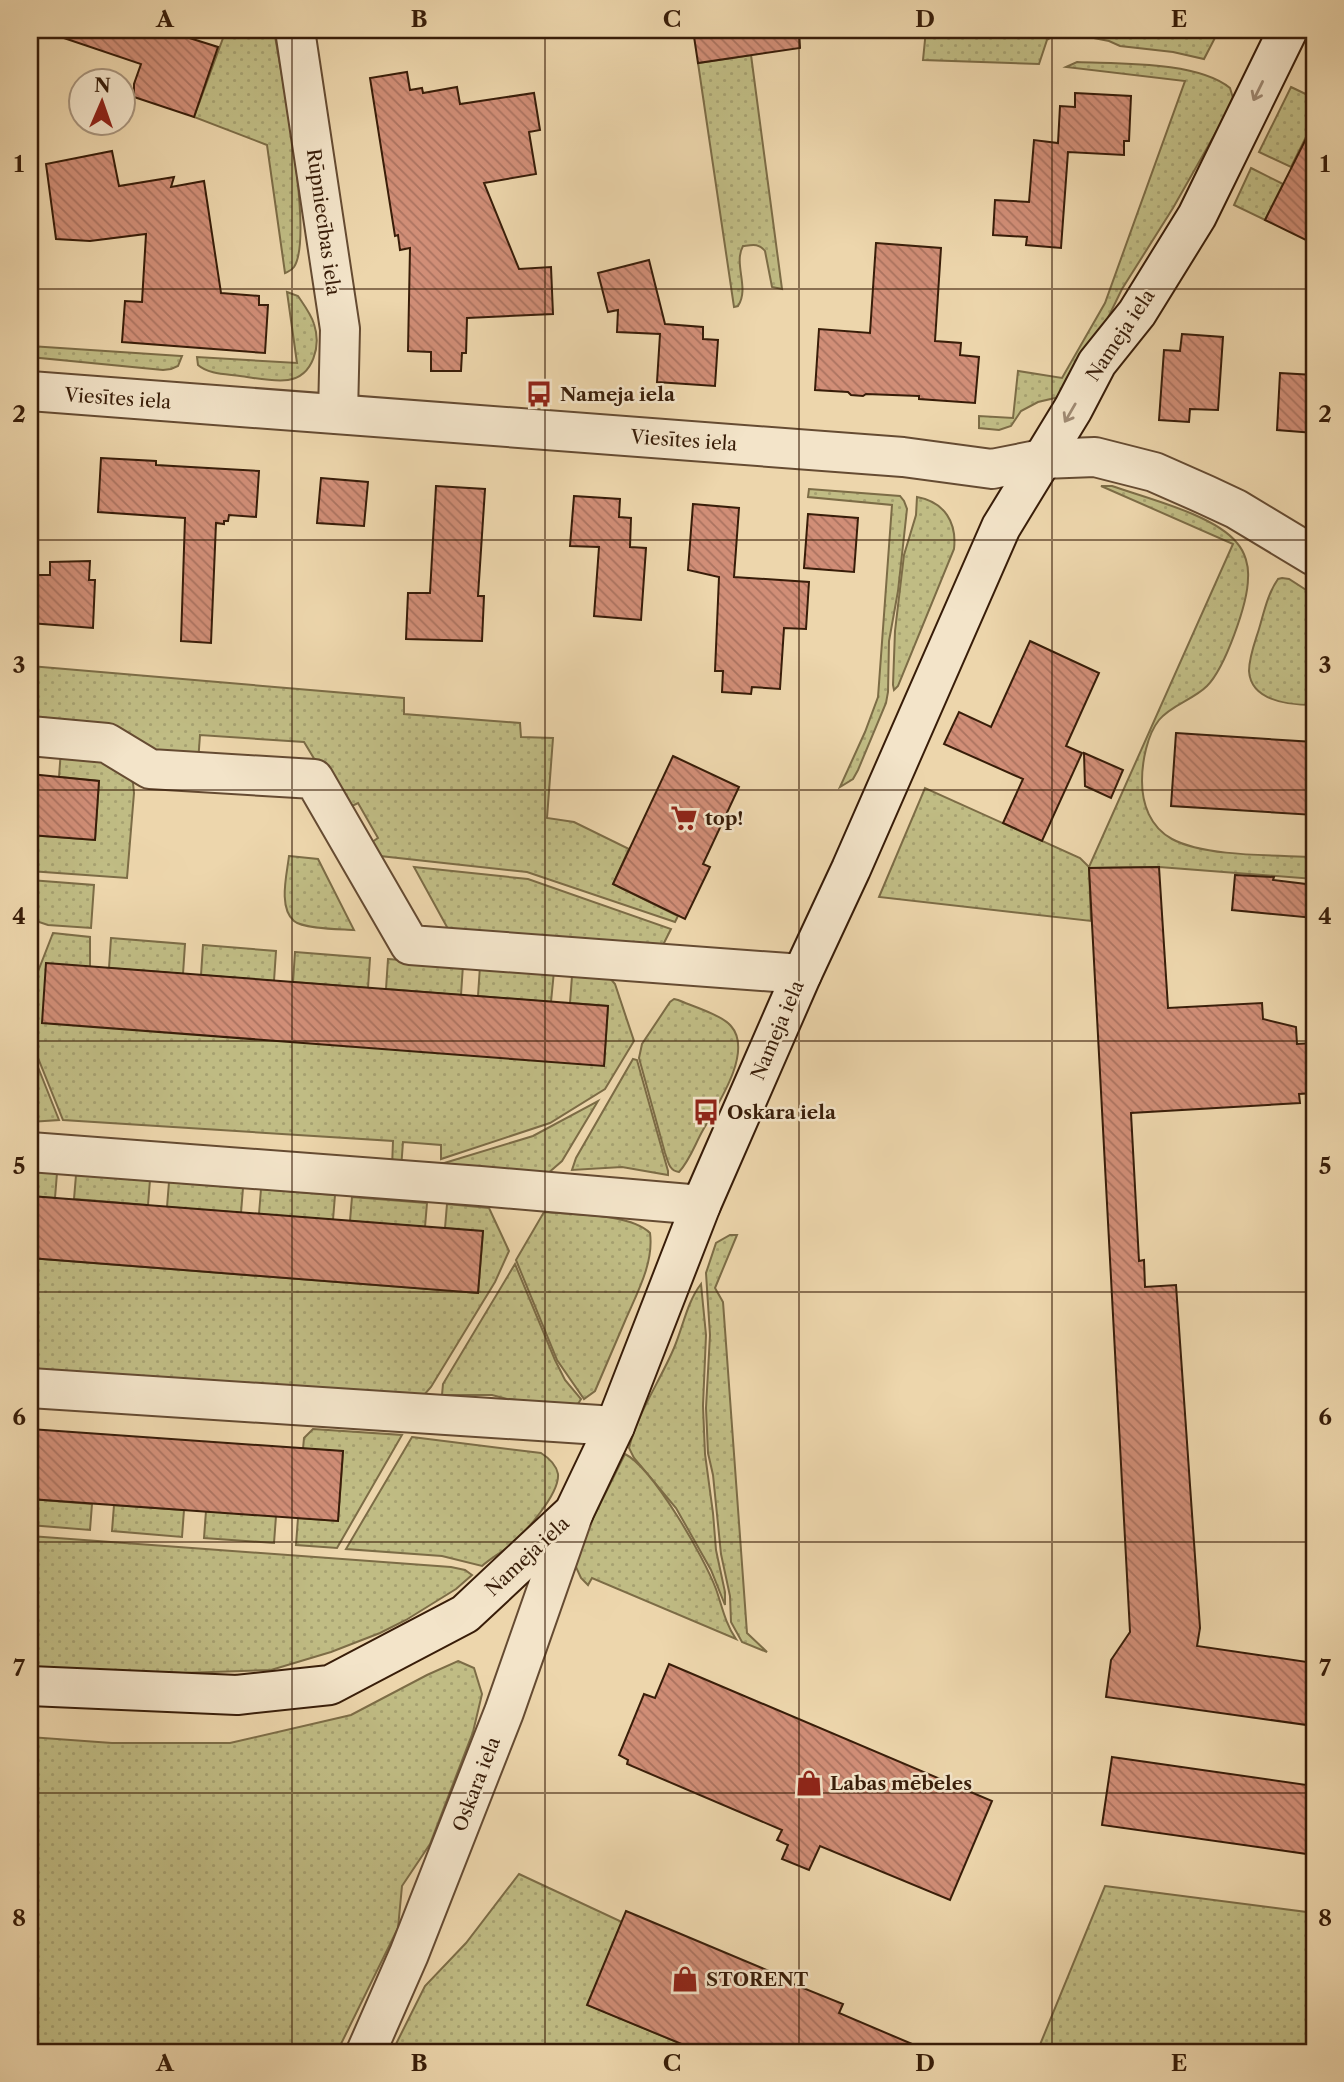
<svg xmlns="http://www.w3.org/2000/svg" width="1344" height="2082" viewBox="0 0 1344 2082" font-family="'Libre Caslon Text',serif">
<defs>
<pattern id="grass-dots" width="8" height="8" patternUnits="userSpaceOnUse" patternTransform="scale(1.75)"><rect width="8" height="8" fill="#c0bc84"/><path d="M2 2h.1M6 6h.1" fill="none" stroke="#a6a171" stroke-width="1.8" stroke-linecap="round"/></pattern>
<pattern id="building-back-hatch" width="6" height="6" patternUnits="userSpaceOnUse" patternTransform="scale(1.75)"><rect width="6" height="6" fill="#d18e77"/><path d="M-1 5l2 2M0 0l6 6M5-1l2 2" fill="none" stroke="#ab7360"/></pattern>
</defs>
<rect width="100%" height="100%" fill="#edd6ac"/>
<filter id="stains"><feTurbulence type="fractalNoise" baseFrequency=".00286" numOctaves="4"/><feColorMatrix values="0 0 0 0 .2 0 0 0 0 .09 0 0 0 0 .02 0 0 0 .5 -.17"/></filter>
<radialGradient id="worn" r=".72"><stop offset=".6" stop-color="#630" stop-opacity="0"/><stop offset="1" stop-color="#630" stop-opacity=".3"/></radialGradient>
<g fill="url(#grass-dots)" stroke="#7c6c46" stroke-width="2">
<path d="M226,30H273L275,36C282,78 314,237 294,267C291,271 289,271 285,273L267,145L194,117Z"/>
<path d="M926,30H1219L1204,59L1173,52L1120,46L1109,41L1068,33H1059L1047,40L1039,64L923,60Z"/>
<path d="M751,55L782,289L772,287L765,251C759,243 752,245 743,246C733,264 750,288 738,306L734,307L698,63Z"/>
<path d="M1077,62C1118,64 1197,61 1230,88L1233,98L1232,104L1173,208L1122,289L1103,328L1059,397L1038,402L1021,411L1011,426L999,430L979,428V416L1013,418L1018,371L1062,378L1105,303L1185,81L1066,67Z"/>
<path d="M1291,87L1314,98V121L1291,167L1259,152Z"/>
<path d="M1251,168L1283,184L1265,220L1234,205Z"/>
<path d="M287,292L298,296C304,305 311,314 314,324C321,345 314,376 288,380C273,382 255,378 240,376C226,374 208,374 198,365L197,357L297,363Z"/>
<path d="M30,346L181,356H182L178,366L171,369L163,370L30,357Z"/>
<path d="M1101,486H1112C1146,498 1215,515 1237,543C1245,552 1249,566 1248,578C1248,603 1225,668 1207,686C1193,700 1171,705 1159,720C1147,735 1142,762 1142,781C1142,804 1150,827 1172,839C1205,857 1276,855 1314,857V879L1159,867L1089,868L1091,921L879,897L925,788L1080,858L1089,867L1233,544Z"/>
<path d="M809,489L900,496L904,501L907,509L898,591L889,641L888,692L886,703L858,770L853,779L840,787L865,732L878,697L892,505L808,497Z"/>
<path d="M917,497C945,502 957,523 954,549L898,686L894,690L893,685L895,631L904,555L916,515Z"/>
<path d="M1282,578L1289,579L1314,595V705C1291,705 1251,702 1249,671C1249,657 1255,642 1259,629C1264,612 1268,593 1278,579Z"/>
<path d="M30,666L404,698V714L520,723L521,737L553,738L547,818L574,822L629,849L613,884L678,916L675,922L527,872L371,855L366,846L378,838L358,803L350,807L324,775L304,742L200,735L198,763L30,721Z"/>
<path d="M61,750L95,753L129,774L133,783L134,793L127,878L30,871V835L95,840L99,781L59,777Z"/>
<path d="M289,856L318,859L354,930C341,929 303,929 294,921C278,907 287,874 289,856Z"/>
<path d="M414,867L528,879L671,929L663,945L453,938Z"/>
<path d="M30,880L94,885L91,928L48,925L30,919Z"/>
<path d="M53,933L90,937V967L604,1065L608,1006L570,1003L572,976L609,977L615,984L634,1041L605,1089L550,1123L441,1159V1145L403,1142L401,1169L392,1168L393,1141L63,1120L30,1038V992Z"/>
<path d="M111,938L185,944L183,974L109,968Z"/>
<path d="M203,945L276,951L274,981L201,975Z"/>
<path d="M295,952L370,958L368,988L293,982Z"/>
<path d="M388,959L463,965L461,995L386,989Z"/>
<path d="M480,966L554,971L551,1002L478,996Z"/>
<path d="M674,999L678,1000C692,1006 722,1015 731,1026C754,1052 716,1107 703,1130C695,1144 690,1160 679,1172C669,1171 668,1161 665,1153L639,1058L642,1044L670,1002Z"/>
<path d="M30,1047L59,1120L30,1122Z"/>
<path d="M633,1059L637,1060L668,1171V1175L622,1167L572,1170L576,1158Z"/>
<path d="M598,1101L562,1161L546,1175L441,1164L533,1136Z"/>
<path d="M30,1171L57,1173L55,1198L30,1196Z"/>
<path d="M76,1175L150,1180L148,1205L74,1199Z"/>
<path d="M169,1182L243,1188L241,1213L167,1207Z"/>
<path d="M261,1189L335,1195L333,1220L259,1214Z"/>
<path d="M352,1197L427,1203L425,1227L350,1221Z"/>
<path d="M447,1204L489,1208L509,1251L495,1282L431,1387L424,1395L30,1370V1258L478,1293L483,1232L445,1228Z"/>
<path d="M544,1212C572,1215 630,1213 650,1233C654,1263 637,1293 625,1321C615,1344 605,1368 595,1391L584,1399L557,1360L516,1260Z"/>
<path d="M730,1235H737L715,1288L723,1302L747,1633L767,1652L742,1642L731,1622L730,1596L721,1554L713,1475L708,1453L706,1408L710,1335L706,1273L716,1243Z"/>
<path d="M515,1264L555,1360L565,1380L581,1399L578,1404L572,1406L507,1399L492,1395H442L443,1384Z"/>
<path d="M701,1284L706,1335L703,1406L705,1454L713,1513L716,1550L725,1592V1605L711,1570L676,1508L634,1458L629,1448C637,1414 660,1381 674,1348C683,1327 687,1302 701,1284Z"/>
<path d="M313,1429L402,1435L337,1548L296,1545L298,1518L338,1521L343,1452L303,1449L304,1438Z"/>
<path d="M412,1437L541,1453C549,1458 556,1464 558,1474C560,1494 524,1534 509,1546C501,1553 491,1558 482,1566L442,1556L346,1549Z"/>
<path d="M625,1454C653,1468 704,1557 716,1589C722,1606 725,1623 736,1639L592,1578L588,1585L581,1578L575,1565L590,1524Z"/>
<path d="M30,1499L92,1504L90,1530L30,1525Z"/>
<path d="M114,1505L184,1510L182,1537L112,1531Z"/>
<path d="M206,1511L276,1516L274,1543L204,1538Z"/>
<path d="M30,1536L451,1567L465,1570L472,1575L456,1589L406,1620L380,1633L331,1652L271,1670L183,1673L30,1668Z"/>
<path d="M458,1661L474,1668L482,1694L473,1732L430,1844L402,1886L398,1928L337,2052H30V1737L112,1743H230L351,1715L427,1675Z"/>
<path d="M519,1874L622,1922L588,2005L701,2052H392L425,1986L466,1943Z"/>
<path d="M1105,1886L1314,1913V2052H1037Z"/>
</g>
<g fill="url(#building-back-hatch)" stroke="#381d09" stroke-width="2">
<path d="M56,30H164L218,47L194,117L134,97V84L141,64L55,35Z"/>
<path d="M693,30H799L800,48L698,63Z"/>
<path d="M407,72L410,90L422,88L423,93L457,87L460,104L534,93L540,130L529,132L536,174L484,183L519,269L551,267L553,314L467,318L466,353H462L461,371H431V352L408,351L410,248L400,250L398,235L395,236L370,78Z"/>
<path d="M1075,93L1131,96L1129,141H1124V155L1068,152L1061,248L1026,245L1027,237L993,235L995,200L1029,202L1034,140L1058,143L1060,106L1075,107Z"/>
<path d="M1314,123V244L1265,220Z"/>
<path d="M112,151L119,186L174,177L171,187L204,181L221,293L259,296V305H268L265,353L122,342L125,301L142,302L146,234L90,241L56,239L46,164Z"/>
<path d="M876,243L941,248L935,341L961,343L960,355L979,357L975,403L919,399V396L866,394L863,396L851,395L848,392L815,390L819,329L870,333Z"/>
<path d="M649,260L665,324L703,327V339L718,340L715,386L657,382L660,334L617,332L618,310L608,312L598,273Z"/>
<path d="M1182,334L1223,337L1218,410L1190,409L1189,422L1159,420L1164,350L1180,351Z"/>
<path d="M1280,373L1314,375V433L1277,430Z"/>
<path d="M101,458L156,461V465L259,471L256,517L229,515L228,521H224V524L216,523L211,643L181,641L185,518L98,512Z"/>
<path d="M321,478L368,482L364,526L317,523Z"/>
<path d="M436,486L485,489L478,596H484L482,641L406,639L408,593H430Z"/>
<path d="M574,496L620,499L619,517L631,518L630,547L646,548L641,620L594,616L599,547L570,546Z"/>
<path d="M693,504L739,508L734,577L809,582L806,629L784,628L780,689L752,687L751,694L722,692L723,671H715L719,577L688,570Z"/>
<path d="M808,514L858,518L854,572L804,568Z"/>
<path d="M90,561L89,580H95L93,628L30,623V575H50V562Z"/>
<path d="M1030,641L1099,673L1066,746L1082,753L1042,841L1003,823L1023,779L944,744L959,712L991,727Z"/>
<path d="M1176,733L1314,742V815L1171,806Z"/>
<path d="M1084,753L1123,770L1111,798L1085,786Z"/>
<path d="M673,756L739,787L703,864L710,867L685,919L613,884Z"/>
<path d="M30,774L99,781L95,840L30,835Z"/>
<path d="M1159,867L1168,1008L1262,1003L1263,1019L1296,1027L1297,1044L1314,1043V1093L1299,1094L1300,1103L1131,1113L1139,1261L1144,1260L1145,1287L1176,1285L1200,1628L1197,1646L1314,1663V1726L1106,1697L1111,1660L1130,1632L1089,868Z"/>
<path d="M1235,875L1274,877L1273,880L1314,885V918L1232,910Z"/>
<path d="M46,963L608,1006L604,1066L42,1023Z"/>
<path d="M30,1196L483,1231L478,1293L30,1258Z"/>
<path d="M30,1429L343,1451L338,1521L30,1499Z"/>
<path d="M669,1664L992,1801L950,1900L820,1846L809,1870L782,1859L788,1845L777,1840L782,1830L627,1764L628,1760L619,1755L644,1694L655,1698Z"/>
<path d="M1112,1757L1314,1786V1855L1102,1825Z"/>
<path d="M626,1911L774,1973L773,1976L843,2004L839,2013L931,2052H701L587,2005Z"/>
</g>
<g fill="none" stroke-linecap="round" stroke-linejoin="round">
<g stroke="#654b32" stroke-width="42">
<g id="street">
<path d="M295,30L340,329L338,414"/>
<path d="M30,391L903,457L992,469L1042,459L1095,457L1154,472L1206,495L1236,509L1314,556"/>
<path d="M30,736L107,743L150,769L314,779L410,945L802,974"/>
<path d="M30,1152L480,1186L701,1205"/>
<path d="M30,1388L615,1426"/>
<path d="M366,2052L409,1954L504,1712L574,1512"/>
</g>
</g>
<g stroke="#381d09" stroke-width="42">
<path id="secondary" d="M30,1686L237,1695L330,1685L465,1614L574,1512L615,1426L701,1205L802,974L851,869L1001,527L1073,409L1097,363L1137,313L1197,216L1288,30"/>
</g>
<use href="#street" stroke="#f3e4c9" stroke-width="38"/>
<use href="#secondary" stroke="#f3e4c9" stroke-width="38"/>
</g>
<defs><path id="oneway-shaft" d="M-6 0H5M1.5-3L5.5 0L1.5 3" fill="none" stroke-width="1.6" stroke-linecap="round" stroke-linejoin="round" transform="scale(1.75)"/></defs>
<g stroke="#9f8a73">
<use href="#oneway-shaft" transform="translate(1258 91) rotate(116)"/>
<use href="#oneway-shaft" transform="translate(1070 413) rotate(120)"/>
</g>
<path fill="none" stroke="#381d09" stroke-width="2" stroke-opacity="0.55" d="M292,30V2052M545,30V2052M799,30V2052M1052,30V2052M30,289H1314M30,540H1314M30,790H1314M30,1041H1314M30,1292H1314M30,1542H1314M30,1793H1314"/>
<defs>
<g id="bus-bare" transform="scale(2.1)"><path d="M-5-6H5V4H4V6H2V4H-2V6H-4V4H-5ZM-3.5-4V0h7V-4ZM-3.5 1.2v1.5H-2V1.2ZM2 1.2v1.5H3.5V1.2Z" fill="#8f2418" stroke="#f3e4c9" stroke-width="2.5" paint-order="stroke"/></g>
<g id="supermarket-bare" transform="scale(2.1)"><path d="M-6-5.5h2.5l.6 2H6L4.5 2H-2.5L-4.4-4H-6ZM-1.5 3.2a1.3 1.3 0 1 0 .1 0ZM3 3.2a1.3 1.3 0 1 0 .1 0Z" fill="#8f2418" stroke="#f3e4c9" stroke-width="2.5" paint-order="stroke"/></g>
<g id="shop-bare" transform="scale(2.1)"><path d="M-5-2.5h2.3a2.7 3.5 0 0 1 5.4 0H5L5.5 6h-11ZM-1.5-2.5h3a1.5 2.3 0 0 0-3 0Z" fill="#8f2418" stroke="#f3e4c9" stroke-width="2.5" paint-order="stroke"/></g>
</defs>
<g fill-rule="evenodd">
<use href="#bus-bare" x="539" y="394"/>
<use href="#supermarket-bare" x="684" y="818"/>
<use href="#bus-bare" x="706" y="1112"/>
<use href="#shop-bare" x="809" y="1783"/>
<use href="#shop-bare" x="685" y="1979"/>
</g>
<g text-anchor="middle" stroke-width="5" stroke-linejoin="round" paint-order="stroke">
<g font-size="19" fill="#381d09" stroke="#f3e4c9">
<text transform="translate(324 222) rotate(82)" y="7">Rūpniecības iela</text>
<text transform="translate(1120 335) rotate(-56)" y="7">Nameja iela</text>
<text transform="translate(118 398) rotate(4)" y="7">Viesītes iela</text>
<text transform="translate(684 440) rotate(4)" y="7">Viesītes iela</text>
<text transform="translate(777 1030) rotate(-67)" y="7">Nameja iela</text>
<text transform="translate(527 1556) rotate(-43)" y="7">Nameja iela</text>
<text transform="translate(476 1784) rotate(-69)" y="7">Oskara iela</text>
</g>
<g font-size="19" font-weight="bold" fill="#381d09" stroke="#f3e4c9" text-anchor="start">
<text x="560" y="401">Nameja iela</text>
<text x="705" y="825">top!</text>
<text x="727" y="1119">Oskara iela</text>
<text x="830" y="1790">Labas mēbeles</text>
<text x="706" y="1986">STORENT</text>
</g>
</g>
<rect width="1344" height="2082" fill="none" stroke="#edd6ac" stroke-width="77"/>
<g transform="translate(102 102) rotate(2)"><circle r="33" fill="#f3e4c9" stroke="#a8947c" stroke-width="2"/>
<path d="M0-5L12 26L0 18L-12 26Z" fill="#8f2418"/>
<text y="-10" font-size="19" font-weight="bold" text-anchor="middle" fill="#381d09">N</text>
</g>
<rect x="38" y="38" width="1268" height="2006" fill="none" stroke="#381d09" stroke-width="2.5"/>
<g font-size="23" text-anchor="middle" font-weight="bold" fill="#381d09">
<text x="165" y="27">A</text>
<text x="419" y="27">B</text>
<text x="672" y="27">C</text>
<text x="925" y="27">D</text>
<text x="1179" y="27">E</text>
<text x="19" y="172">1</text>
<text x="1325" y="172">1</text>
<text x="19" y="422">2</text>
<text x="1325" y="422">2</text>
<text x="19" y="673">3</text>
<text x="1325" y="673">3</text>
<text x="19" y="924">4</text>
<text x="1325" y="924">4</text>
<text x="19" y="1174">5</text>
<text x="1325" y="1174">5</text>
<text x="19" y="1425">6</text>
<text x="1325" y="1425">6</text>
<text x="19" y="1676">7</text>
<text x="1325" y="1676">7</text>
<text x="19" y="1926">8</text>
<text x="1325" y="1926">8</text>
<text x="165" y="2071">A</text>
<text x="419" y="2071">B</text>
<text x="672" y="2071">C</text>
<text x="925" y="2071">D</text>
<text x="1179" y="2071">E</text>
</g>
<rect width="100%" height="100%" filter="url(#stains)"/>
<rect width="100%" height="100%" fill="url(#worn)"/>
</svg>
